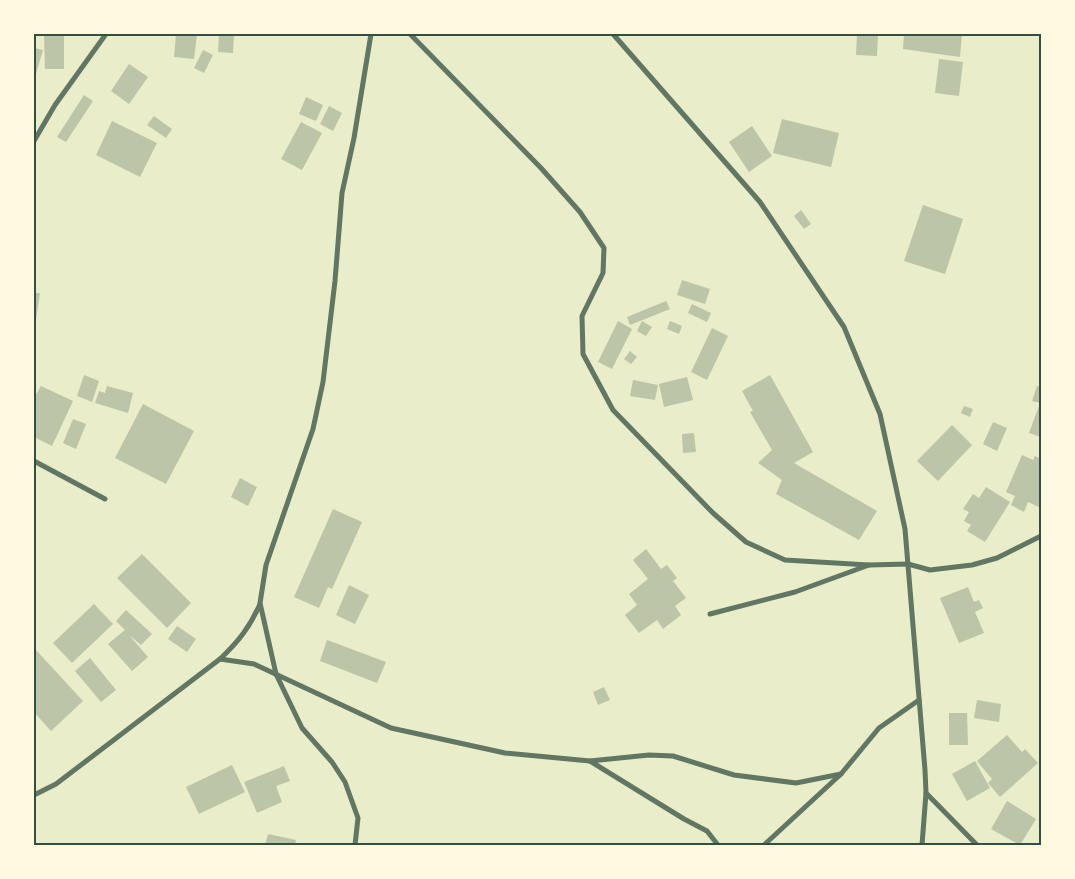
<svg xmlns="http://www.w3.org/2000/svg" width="1075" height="879" viewBox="0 0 1075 879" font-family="Signika,sans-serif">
<rect width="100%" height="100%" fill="#e9edc9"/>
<g fill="#bcc5a7">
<path d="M44,34H64V69H45Z"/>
<path d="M176,34H197L194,59L174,57Z"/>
<path d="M219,34H234L233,53L218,52Z"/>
<path d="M857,34H878L877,56L856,55Z"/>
<path d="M904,34H962L960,57L903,49Z"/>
<path d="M34,48L43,50L36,74L34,73Z"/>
<path d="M203,50L213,55L204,73L194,68Z"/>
<path d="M939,59L963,62L959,96L935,93Z"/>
<path d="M129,64L148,77L129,104L111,91Z"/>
<path d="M84,95L93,101L66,142L57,137Z"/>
<path d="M306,97L323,105L316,121L299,114Z"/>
<path d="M329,106L342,113L333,131L320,124Z"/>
<path d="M154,116L172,129L166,138L147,125Z"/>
<path d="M782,119L839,133L831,167L773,153Z"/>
<path d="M112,121L157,143L140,177L96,155Z"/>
<path d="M301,122L322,133L302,170L281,159Z"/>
<path d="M752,126L772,156L749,172L729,142Z"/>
<path d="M923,205L963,219L945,274L904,261Z"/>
<path d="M801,210L811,224L804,229L794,216Z"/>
<path d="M682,280L710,289L705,304L677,295Z"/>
<path d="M34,293H40L35,326H34Z"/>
<path d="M666,301L670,309L630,325L627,317Z"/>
<path d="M692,304L711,313L707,322L688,313Z"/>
<path d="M618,321L632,329L612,369L598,362Z"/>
<path d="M642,321L652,327L646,336L637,331Z"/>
<path d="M670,321L682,326L679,334L667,329Z"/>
<path d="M712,328L728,336L707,380L691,372Z"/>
<path d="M630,351L637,357L631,364L624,359Z"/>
<path d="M84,375L99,381L92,402L77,396Z"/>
<path d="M770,375L813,452L794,463L877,511L859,540L776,494L782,480L758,463L772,450L750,412L753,411L742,391Z"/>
<path d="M687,377L693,400L664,407L659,384Z"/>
<path d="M633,380L658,385L655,400L630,396Z"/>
<path d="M41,386L73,401L52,446L34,437V398Z"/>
<path d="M107,386L133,393L128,413L95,403L99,391L105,393Z"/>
<path d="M1037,386L1041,387V437L1029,433L1040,403L1032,401Z"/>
<path d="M143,404L194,431L166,484L115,458Z"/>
<path d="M964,406L973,409L970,417L961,413Z"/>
<path d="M73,419L86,424L76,449L63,443Z"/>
<path d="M993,422L1007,428L997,451L983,444Z"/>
<path d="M952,425L972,445L938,481L917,461Z"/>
<path d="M694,433L696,452L683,453L682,434Z"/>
<path d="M1022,455L1033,460L1035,456L1041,459V508L1028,502L1024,512L1011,505L1015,496L1006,492Z"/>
<path d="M240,478L257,487L248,506L231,497Z"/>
<path d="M986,487L1010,502L985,542L967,531L971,525L964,521L969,512L963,509L973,494L979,498Z"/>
<path d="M333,509L362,522L332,589L328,587L319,608L294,597Z"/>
<path d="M646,549L661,569L667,565L677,578L673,581L686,598L675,606L681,615L663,629L657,620L639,633L625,615L637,605L629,594L648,579L633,560Z"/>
<path d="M142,554L191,603L167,628L117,578Z"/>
<path d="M349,585L369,595L355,624L336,615Z"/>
<path d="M968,587L974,602L979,600L983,608L975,612L984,633L959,643L940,598Z"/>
<path d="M94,604L113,624L72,663L53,643Z"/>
<path d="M126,610L152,634L141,645L129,635L148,657L132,671L108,644L125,630L116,621Z"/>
<path d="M177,626L196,639L187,652L168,639Z"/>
<path d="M327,640L386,662L377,683L320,661Z"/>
<path d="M35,649L83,701L51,731L34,712Z"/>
<path d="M90,658L116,690L101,702L75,671Z"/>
<path d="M604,687L610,700L598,705L593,692Z"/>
<path d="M977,700L1001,704L999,722L974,718Z"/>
<path d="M949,713H967L968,745H949Z"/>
<path d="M1007,735L1022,752L1025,749L1038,763L1000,797L988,783L992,779L977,761Z"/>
<path d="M975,761L990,788L967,801L952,774Z"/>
<path d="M232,765L245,792L199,814L186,787Z"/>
<path d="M284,766L290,781L276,786L282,802L257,813L244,782Z"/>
<path d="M1007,801L1036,819L1020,845L991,829Z"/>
<path d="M268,834L296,840L295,845H265Z"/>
</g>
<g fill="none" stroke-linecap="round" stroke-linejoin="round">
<g stroke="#617663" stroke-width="5">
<path d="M410,34L541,168L580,212L604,248L603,273L582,316L583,354L613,410L713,513L746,542L785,560L869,565"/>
<path d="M613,34L760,202L844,327L880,414L905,529L925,770L926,793L922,845"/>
<path d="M34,141L55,105L106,34"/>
<path d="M34,461L105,499"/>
<path d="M710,614L795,592L869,565L908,564L930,570L972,565L997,558L1041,536"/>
<path d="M220,659L254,664L391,728L505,753L590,761L684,819L707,831L718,845"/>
<path d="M590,761L649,755L673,756L734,775L796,783L841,774"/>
<path d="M926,793L977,845"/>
<path d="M34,795L56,784L220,659C238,642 250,627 260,604"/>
<path d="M355,845L358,818L345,782L332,762L302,728L276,674L260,603L266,565L313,429L323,382L335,281L342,193L354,138L371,34"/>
<path d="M764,845L841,774L879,728L919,700"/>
</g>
</g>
<rect width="1075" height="879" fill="none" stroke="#fefae0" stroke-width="70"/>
<rect x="35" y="35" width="1005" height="809" fill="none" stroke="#344e41" stroke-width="2"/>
</svg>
